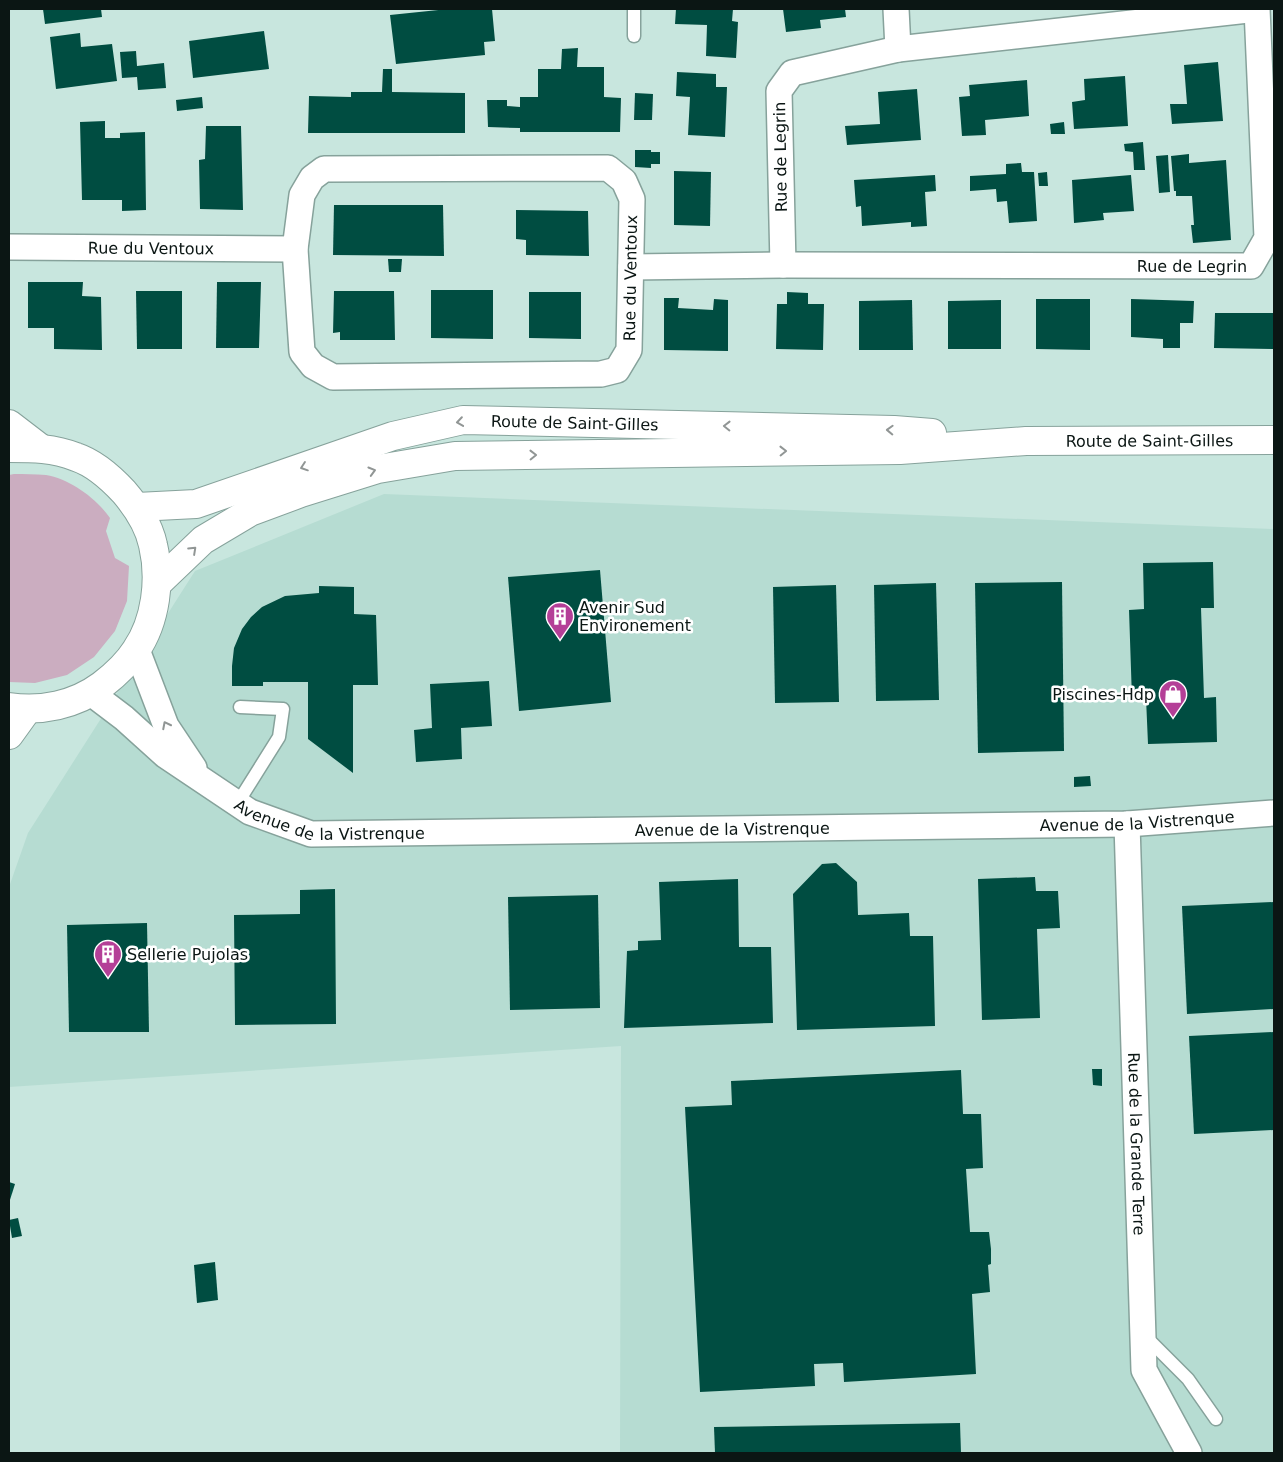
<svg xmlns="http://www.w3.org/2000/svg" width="1283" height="1462" viewBox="0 0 1283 1462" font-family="'DejaVu Sans',sans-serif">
<rect width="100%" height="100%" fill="#c8e6de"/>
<path fill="#b6dcd2" d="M384,494L1274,529V1453H620L621,1046L9,1087V887L28,833L195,571Z"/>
<path fill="#cbadc0" d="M14,474C24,474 35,474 46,475C70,479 96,498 110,518L106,531L115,558L129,566L127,601L115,631L94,657L67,675L35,683L9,682V475Z"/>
<g fill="#004d41">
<path d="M43,9H101L102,17L45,24Z"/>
<path d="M448,9H492L495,41L484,42L485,55L396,64L390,15Z"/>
<path d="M676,9H733L732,21L738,22L736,58L706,56L707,25L675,24Z"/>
<path d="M783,9H845L846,17L820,20L821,28L786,32Z"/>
<path d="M264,31L269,69L193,78L189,41Z"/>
<path d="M80,33L81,47L112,44L117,81L56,89L50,37Z"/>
<path d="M578,48L577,67H604V97L621,98L620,132H520V128L488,127L487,100H507V106L520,107V97H538V69H561L562,49Z"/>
<path d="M136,51L137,66L164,63L166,88L138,90L137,77L122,78L120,52Z"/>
<path d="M1218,62L1223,121L1172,124L1170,104H1187L1184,65Z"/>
<path d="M383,69H392V92L465,93V133H308L309,96L351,97V92H382Z"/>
<path d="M677,72L716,74V87H727L725,137L688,135L690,97L676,96Z"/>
<path d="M1125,76L1128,126L1074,129L1072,102L1085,100L1084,79Z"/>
<path d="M1027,80L1029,116L985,120L986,135L962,136L959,97L970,96L969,85Z"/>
<path d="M917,89L921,140L847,145L845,126L880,124L878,92Z"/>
<path d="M635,93L653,94L652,120H634Z"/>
<path d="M202,97L203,108L177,111L176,100Z"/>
<path d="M105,121V138H120V133L145,132L146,210L122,211V200H82L80,122Z"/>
<path d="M1064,122L1065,134H1051L1050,124Z"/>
<path d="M206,126H241L243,210L200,209L199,160L205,159Z"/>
<path d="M1143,142L1145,170H1134L1133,152L1125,151L1124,144Z"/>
<path d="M635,150H651V152H660V164H651V168L635,167Z"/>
<path d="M1189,154V163L1226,160L1231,240L1193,243L1191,225H1194L1192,196H1176V191H1174L1171,156Z"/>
<path d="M1168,155L1170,192L1159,193L1156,156Z"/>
<path d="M1021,163L1022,172H1034L1037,221L1009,223L1007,201L997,202L996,189L970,191V176L1006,174V164Z"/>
<path d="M674,171L711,172L710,226L674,225Z"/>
<path d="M1047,172L1048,186H1039L1038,173Z"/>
<path d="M935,175L936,191L925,192L927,226L911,227V222L862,226L861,206L856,207L854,180Z"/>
<path d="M1131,175L1134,211L1103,213L1104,220L1074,223L1072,180Z"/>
<path d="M334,205H443L444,256L333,255Z"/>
<path d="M516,210L588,211L589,256L526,255V240L516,239Z"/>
<path d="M388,259H402L401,272H389Z"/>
<path d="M28,282H83L82,296L101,297L102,350L54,349V328H28Z"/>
<path d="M217,282H261L259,348H216Z"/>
<path d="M431,290H493V339L431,338Z"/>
<path d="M136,291H182V349H137Z"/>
<path d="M334,291H394L395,340H340V332L333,333Z"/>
<path d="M529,292H581V339L529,338Z"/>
<path d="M787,292L808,293V304H824L823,350L776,349L777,304H787Z"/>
<path d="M664,298H679L678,308L713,310L714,299L728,300V351L664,350Z"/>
<path d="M1036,299H1090V350L1036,349Z"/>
<path d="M1131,299L1194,301L1193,323H1180V348H1163V339L1131,337Z"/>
<path d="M912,300L913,350H859V301Z"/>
<path d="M1001,300V349H948V301Z"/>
<path d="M1215,313H1274V349L1214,348Z"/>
<path d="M1213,562L1214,608H1201L1204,698L1216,697L1217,742L1148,744L1146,698L1132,699L1129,610L1144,609L1143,563Z"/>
<path d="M600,570L611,702L519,711L508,577Z"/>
<path d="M1062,582L1064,751L978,753L975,583Z"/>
<path d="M936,583L939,700L876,701L874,585Z"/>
<path d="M836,585L839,702L775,703L773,587Z"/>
<path d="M319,586L354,587V614L376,615L378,685H353V773L308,739V682H263V686H232V666L234,648L242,629L251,617L262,607L285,596L319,593Z"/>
<path d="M489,681L492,726L461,728L462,759L416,762L414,730L432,728L430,684Z"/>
<path d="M1090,776L1091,786L1074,787V777Z"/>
<path d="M836,863L857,882L858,915L909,913L910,936H933L935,1026L797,1030L793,894L822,864Z"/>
<path d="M1035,877L1036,891H1058L1060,928L1037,929L1040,1018L982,1020L978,879Z"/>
<path d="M738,879L739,947H771L773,1023L624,1028L627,951L638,950V941L661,940L659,882Z"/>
<path d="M335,889L336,1024L235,1025L234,915L300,914V890Z"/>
<path d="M598,895L600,1008L510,1010L508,897Z"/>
<path d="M1274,902V1009L1187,1014L1182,906Z"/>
<path d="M147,923L149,1032H69L67,925Z"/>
<path d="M1274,1032V1130L1194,1134L1189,1036Z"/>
<path d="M1092,1069H1102V1086L1093,1085Z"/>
<path d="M961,1070L963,1114H981L983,1168L966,1169L970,1232H989L991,1249V1264L988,1265L990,1292L972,1294L976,1374L844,1382L843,1363L814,1364L815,1386L700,1392L685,1107L732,1105L731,1081Z"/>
<path d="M9,1182L15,1184L9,1203Z"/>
<path d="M18,1218L22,1236L12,1238L9,1220Z"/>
<path d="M215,1262L218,1300L197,1303L194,1265Z"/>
<path d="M960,1423L961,1453H715L714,1427Z"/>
</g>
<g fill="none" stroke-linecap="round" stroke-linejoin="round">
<g stroke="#86a29b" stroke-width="15">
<g id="service">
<path d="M634,9V36"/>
<path d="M237,804L279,737L283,709L240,707"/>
<path d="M1145,1336L1188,1379L1216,1419"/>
</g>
</g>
<g stroke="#86a29b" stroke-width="28">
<g id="minor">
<path d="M608,168L624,181L632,199L629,350L617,370L601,374L333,377L313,366L302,352L295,249L302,195L312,178L324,169Z"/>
<path id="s1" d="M9,247L295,249"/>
<path d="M783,265L779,91L792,73L898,49"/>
<path id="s2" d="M631,267L783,265L1251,266L1267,238L1257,9L898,49L896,9"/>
<path d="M137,650L166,726L194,768"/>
<path id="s3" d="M91,693L124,718L165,755L250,812L311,834L1127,824L1274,813"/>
<path id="s4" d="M1127,824L1144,1370L1189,1453"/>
</g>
</g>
<g stroke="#86a29b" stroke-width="30">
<g id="secondary">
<path d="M9,424L39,447"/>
<path d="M9,448C33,448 53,448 76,457C94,463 111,478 124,492C136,506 149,526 153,545C161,579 156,621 136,650C127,664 115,675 102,685C75,705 41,712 9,707"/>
<path id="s5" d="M137,507L196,504L393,436L463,420L894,430L932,433"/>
<path id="s6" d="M158,583L203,540L250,512L301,493L378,469L455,456L900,450L1026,441L1274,440"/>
<path d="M9,735L27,710"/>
</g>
</g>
<use href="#service" stroke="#fff" stroke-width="12"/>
<use href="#minor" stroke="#fff" stroke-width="25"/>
<use href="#secondary" stroke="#fff" stroke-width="28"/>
</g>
<defs><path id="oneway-chevron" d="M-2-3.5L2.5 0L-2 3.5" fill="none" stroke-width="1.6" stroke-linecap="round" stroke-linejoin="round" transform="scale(1.25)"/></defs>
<g stroke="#919695">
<use href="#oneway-chevron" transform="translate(460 422) rotate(172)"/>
<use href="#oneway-chevron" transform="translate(727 426) rotate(-179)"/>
<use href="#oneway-chevron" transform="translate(890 430) rotate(-178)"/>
<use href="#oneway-chevron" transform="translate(783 451) rotate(-1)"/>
<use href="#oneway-chevron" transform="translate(533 455) rotate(-1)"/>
<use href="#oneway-chevron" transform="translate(304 467) rotate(161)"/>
<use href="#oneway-chevron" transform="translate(372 471) rotate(-16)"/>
<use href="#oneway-chevron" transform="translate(193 550) rotate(-43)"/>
<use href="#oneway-chevron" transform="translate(166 725) rotate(-117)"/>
</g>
<defs>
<g id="building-pin" transform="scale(1.4375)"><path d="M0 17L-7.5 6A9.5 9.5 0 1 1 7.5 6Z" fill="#b43f97" stroke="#fff"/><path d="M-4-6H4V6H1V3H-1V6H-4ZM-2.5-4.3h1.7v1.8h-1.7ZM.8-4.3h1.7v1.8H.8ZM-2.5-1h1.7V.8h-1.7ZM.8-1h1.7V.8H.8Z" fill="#fff"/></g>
<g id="shop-pin" transform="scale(1.4375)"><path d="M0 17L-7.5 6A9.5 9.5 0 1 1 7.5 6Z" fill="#b43f97" stroke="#fff"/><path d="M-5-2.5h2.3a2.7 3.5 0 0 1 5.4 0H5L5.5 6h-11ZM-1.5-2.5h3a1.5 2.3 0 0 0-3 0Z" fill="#fff"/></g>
</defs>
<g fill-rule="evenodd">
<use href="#building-pin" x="560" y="616"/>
<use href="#shop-pin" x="1173" y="694"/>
<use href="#building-pin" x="108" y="954"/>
</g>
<g text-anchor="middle" stroke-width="5" stroke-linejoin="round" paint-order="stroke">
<g font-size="16" fill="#0b1614" stroke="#fff">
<text transform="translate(780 157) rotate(-91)" y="6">Rue de Legrin</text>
<text dy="6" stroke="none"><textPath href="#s1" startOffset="142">Rue du Ventoux</textPath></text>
<text dy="6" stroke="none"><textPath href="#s2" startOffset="561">Rue de Legrin</textPath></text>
<text transform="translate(630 278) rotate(-89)" y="6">Rue du Ventoux</text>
<text dy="6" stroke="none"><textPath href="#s5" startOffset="451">Route de Saint-Gilles</textPath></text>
<text dy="6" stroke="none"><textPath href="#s6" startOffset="1025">Route de Saint-Gilles</textPath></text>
<text dy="6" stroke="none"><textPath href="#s3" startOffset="280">Avenue de la Vistrenque</textPath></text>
<text dy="6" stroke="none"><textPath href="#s3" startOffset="1090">Avenue de la Vistrenque</textPath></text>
<text dy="6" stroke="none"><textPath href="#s3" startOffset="685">Avenue de la Vistrenque</textPath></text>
<text dy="6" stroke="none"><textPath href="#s4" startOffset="320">Rue de la Grande Terre</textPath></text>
</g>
<g font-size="16" fill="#0b1614" stroke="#fff" text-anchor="start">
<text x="579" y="613">Avenir Sud<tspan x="579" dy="18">Environement</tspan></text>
<text x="1154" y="700" text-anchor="end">Piscines-Hdp</text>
<text x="127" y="960">Sellerie Pujolas</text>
</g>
</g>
<rect width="1283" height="1462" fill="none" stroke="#0b1614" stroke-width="20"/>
</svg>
